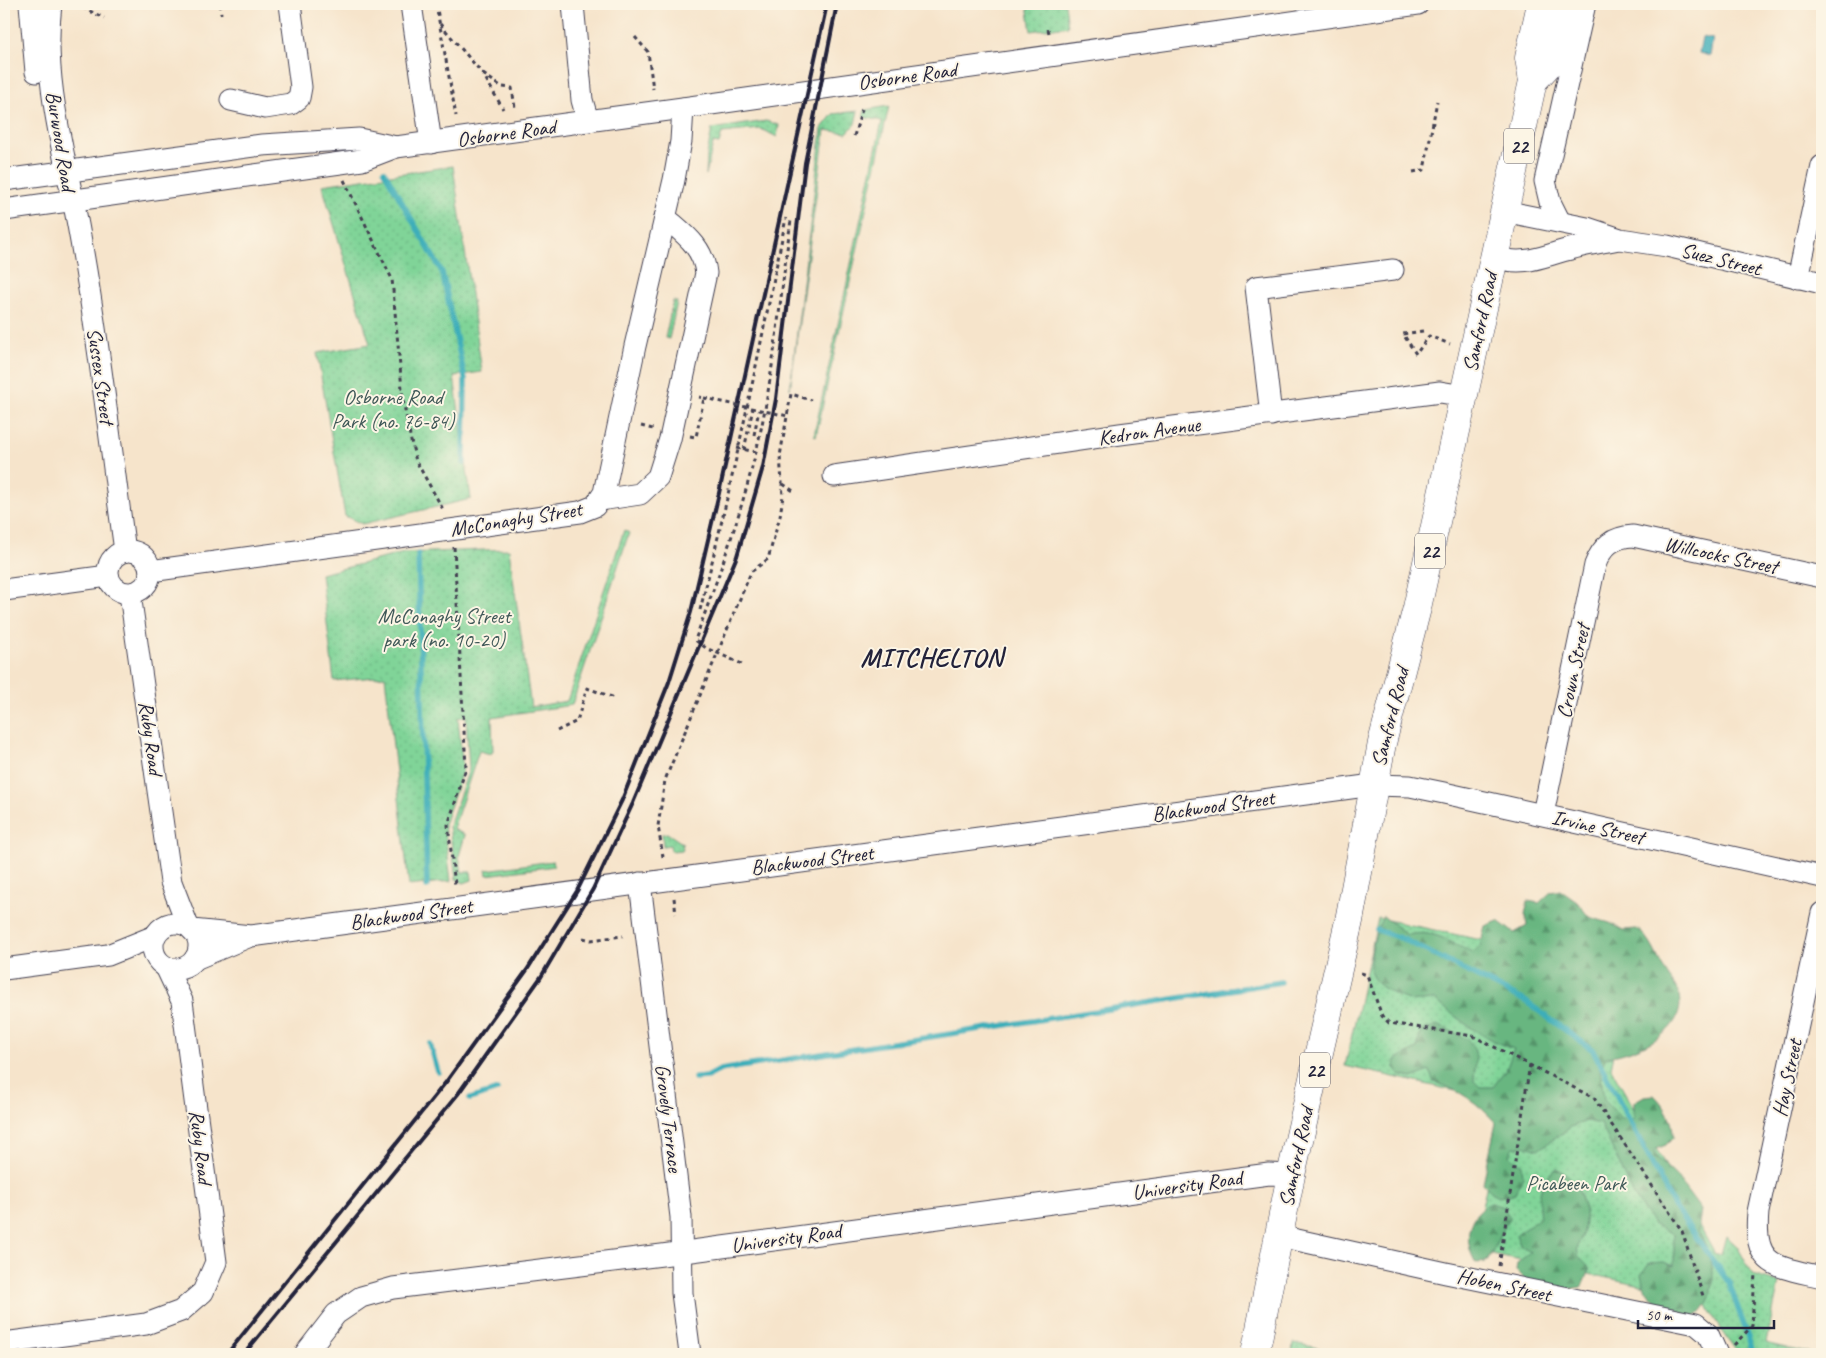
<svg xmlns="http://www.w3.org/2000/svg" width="1826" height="1358" viewBox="0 0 1826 1358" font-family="Caveat,sans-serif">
<defs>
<pattern id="green-dots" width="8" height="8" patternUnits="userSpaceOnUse" patternTransform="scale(1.25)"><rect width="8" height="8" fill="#80d498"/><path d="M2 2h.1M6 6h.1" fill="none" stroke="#6eb684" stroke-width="1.8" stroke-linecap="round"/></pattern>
<pattern id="forest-firs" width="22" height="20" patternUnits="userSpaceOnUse" patternTransform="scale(1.25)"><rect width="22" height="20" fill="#68b680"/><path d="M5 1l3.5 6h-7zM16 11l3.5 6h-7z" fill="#55946a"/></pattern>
<pattern id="water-ripples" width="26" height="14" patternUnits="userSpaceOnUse" patternTransform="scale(1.25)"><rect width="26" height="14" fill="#3eaeb9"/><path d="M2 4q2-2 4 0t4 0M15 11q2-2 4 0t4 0" fill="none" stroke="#348d98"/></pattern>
</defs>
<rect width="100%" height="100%" fill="#fcf5e5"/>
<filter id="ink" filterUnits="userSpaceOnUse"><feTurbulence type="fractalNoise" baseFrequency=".02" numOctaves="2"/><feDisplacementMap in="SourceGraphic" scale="10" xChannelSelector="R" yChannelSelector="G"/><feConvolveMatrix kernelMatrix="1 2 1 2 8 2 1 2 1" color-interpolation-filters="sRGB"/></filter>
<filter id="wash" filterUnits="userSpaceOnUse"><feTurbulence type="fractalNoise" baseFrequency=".0096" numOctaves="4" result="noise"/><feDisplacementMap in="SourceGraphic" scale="20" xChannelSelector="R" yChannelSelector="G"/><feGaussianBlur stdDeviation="1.12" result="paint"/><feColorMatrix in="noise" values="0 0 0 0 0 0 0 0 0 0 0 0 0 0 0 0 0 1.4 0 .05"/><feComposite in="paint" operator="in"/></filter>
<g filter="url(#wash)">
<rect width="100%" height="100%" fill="#f6e4cb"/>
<g fill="url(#green-dots)" stroke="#517b6a">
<path d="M1027,4H1065L1068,26L1031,31Z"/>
<path d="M889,106L816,436L814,435L882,121L863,117L865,110Z"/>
<path d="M858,111L855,124L847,133L825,130L790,389L822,128L833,114Z"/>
<path d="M766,121L779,125L777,137L761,129L722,133L719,144L713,143L706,175L707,154L712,129Z"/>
<path d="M453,166L482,372L454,376L471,499L362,524L345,516L317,353L370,344L322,185Z"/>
<path d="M673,301L677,302L669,339L665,338Z"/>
<path d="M624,530L629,533L572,705L492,717L493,751L491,754L479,751L453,829L465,835L459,856L462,872H471L472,880L464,883L456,879L449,826L469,769L466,716L458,718L463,769L444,825L451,881L409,886L385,676L334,681L321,574L404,553L509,549L531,707L567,701Z"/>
<path d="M667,833L682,843L683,850L671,851L670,845L663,846L662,834Z"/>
<path d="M553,861L555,866L487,875L486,870Z"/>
<path d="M1378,918L1486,941L1630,977L1611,1068L1715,1254H1721L1726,1236L1737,1246L1753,1275L1779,1283L1766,1343L1813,1354H1738C1726,1335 1712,1319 1704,1298L1473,1250L1504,1102L1345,1066Z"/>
<path d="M1293,1343L1350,1354H1292Z"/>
</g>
<g fill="url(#forest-firs)" stroke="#456c5e">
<path d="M1560,890L1577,902L1589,917L1610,923L1623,930L1637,929C1652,940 1655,954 1664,969C1668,977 1675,984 1678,992C1691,1032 1635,1053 1606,1057L1600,1070L1604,1100L1621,1118L1634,1119V1102L1644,1096L1654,1095C1666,1107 1674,1121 1673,1138L1666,1145L1653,1150L1657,1158L1675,1175L1701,1210L1698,1231C1714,1256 1723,1296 1695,1317C1670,1311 1645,1303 1641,1274L1649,1263L1664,1262L1674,1266V1234L1653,1224L1634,1196L1601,1124L1586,1121L1571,1127L1538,1150L1523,1145L1512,1148L1510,1156L1522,1165L1523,1176L1515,1193C1498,1199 1495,1196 1483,1183L1496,1123C1478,1103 1460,1090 1434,1082L1429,1071L1412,1078L1399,1075L1395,1068V1060L1417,1049L1421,1031L1437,1025C1450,1032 1472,1036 1475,1052C1477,1061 1474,1072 1474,1081L1480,1087H1493L1506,1070L1514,1049C1484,1040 1459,1020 1435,1000C1427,1000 1415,1003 1408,1000C1396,996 1374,985 1371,973C1367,960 1377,928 1383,916L1407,935C1440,929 1446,943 1473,952L1480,947L1485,926L1498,921L1514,933L1527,926L1525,914L1528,901L1539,903L1551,892Z"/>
<path d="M1556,1169C1565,1171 1572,1178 1576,1186C1584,1201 1588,1215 1583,1231C1581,1240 1576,1245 1578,1254C1579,1259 1587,1264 1590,1269L1585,1282L1581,1287L1568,1289L1524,1279L1516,1271L1517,1263L1531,1252L1521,1247L1516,1235C1524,1227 1534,1226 1540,1217C1537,1200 1540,1178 1556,1169Z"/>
<path d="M1491,1203L1503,1207L1510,1217C1501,1231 1497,1247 1486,1262L1476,1263C1463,1242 1466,1214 1491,1203Z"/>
</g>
<path fill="url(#water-ripples)" stroke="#30687a" d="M1702,37L1713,39L1710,56L1699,53Z"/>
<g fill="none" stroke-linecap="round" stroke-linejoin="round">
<g stroke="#3eaeb9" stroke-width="5.5">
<path d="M384,171L442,272L465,379L464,463"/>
<path d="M418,554L427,886"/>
<path d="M1377,930L1403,939L1525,1001L1593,1050L1674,1206L1729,1283L1754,1354"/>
<path d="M430,1044L438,1072"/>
<path d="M695,1078L707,1077L720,1070L1281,982"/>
<path d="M470,1099L497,1090"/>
</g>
</g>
</g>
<g filter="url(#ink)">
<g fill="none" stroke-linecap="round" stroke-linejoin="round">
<g stroke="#423f51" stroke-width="23">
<g id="minor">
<path d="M30,4L36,72"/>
<path d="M51,4C42,78 64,152 78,225C98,333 110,442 125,551"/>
<path d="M411,4L431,143"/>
<path d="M573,4L582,100L588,121"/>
<path d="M231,100L265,108L291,104L299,98L301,87L290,4"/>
<path d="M4,180L262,145L359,139L396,147"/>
<path d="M4,210L362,160L396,147L683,108L1418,4"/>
<path d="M1504,211L1587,228L1620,239L1667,246L1822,283"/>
<path d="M1560,222L1550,202L1545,181L1585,4"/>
<path d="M1494,258C1530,266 1540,256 1574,248C1589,244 1604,242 1619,239"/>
<path d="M1798,278L1822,166"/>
<path d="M1271,415L1256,287L1393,270"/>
<path d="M834,476L1120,434L1410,396L1440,392L1464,396"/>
<path d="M600,500L640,494L658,477L670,439L706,273C703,246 684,234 665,217"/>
<circle cx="129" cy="572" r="21"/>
<path d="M150,571L580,512L595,506L604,493L635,346L674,180L681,141L683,108"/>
<path d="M4,590L108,576"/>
<path d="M130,594L171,882L188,926"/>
<path d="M1543,814L1595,565C1602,546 1613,537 1633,536L1822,577"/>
<path d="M640,883L681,1217L682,1293L690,1354"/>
<path d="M1822,913L1758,1212C1753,1267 1775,1266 1822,1277"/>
<circle cx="176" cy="946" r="23"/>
<path d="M192,930L251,936L1373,785L1410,786L1444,793L1822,877"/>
<path d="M195,959L248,937"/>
<path d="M4,969L108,955L155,936"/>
<path d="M1279,1236L1446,1273L1696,1324L1708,1334L1717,1354"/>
<path d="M4,1343L146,1324L181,1311L203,1292L216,1262L182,1001L166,967"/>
<path d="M305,1354L336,1314L361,1297L393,1288L662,1255L1269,1174L1291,1175"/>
</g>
</g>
<g stroke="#423f51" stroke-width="29">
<g id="major">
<path d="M1533,81L1550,63L1566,4"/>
<path d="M1255,1354L1291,1175L1349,921L1382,743L1417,608L1533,81L1529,58L1541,4"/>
</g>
</g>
<g stroke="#423f51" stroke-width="3" stroke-dasharray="4 4" stroke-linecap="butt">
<path d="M75,4L104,18"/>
<path d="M220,4L221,14"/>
<path d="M436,4L456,116"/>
<path d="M440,24L483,74L503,109"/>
<path d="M1048,29L1049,33"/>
<path d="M635,37L648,52L653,89"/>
<path d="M483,74L502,87L512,88L515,108"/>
<path d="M854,136L863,106"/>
<path d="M1413,172L1424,170L1437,101"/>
<path d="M344,180L392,279L403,400L411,441L416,461L444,511"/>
<path d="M1423,331L1403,334L1416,354L1429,336L1450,344"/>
<path d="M641,426L653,429"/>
<path d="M754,435L759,410"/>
<path d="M690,436L696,437L704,398L699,397"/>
<path d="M737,448L756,452"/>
<path d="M744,450L753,408"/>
<path d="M783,484L795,492"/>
<path d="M454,547L466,768L448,825L455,885"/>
<path d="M700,610C733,481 760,349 786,218"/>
<path d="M742,664L706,648L695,640C718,578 740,517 756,452C774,376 780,297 791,220"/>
<path d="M557,731L577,721L587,688L615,698"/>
<path d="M663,857L658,826L665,780L751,572L768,559L780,516L783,496L780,456L791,394L811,400"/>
<path d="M674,898L676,914"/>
<path d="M583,938L591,940L623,936"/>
<path d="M1361,973L1367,975L1382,1016L1389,1023L1473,1036L1594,1098L1682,1231L1704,1299"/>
<path d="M1499,1266L1530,1064"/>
<path d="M1734,1345L1752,1326L1755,1273"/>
</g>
<use href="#minor" stroke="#fff" stroke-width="21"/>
<use href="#major" stroke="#fff" stroke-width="28"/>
<g stroke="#22223b" stroke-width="4">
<path d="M227,1354L446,1082L527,970L577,891L622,800L669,682L691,612L719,493L827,4"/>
<path d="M244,1354L458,1094L541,977L593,889L633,803L737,556L763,467L776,399L805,163L837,4"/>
</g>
<path stroke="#423f51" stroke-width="3" stroke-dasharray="4 4" stroke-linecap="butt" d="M704,398L788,416"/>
</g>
</g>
<g text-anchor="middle" stroke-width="4" stroke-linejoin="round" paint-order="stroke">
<g fill="#fcf5e5" stroke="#63616e" stroke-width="1">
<rect x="1504" y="128.5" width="30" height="35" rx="4"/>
<rect x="1415" y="533.5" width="30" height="35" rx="4"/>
<rect x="1300" y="1052.5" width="30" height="35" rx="4"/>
</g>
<g font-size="20" font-weight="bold" fill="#22223b">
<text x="1519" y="153">22</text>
<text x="1430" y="558">22</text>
<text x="1315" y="1077">22</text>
</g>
<g font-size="21" fill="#22223b" stroke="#fcf5e5">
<text transform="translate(907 76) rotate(-8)" y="7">Osborne Road</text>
<text transform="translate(506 133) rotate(-8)" y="7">Osborne Road</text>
<text transform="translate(61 141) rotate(81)" y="7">Burwood Road</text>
<text transform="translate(1721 259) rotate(14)" y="7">Suez Street</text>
<text transform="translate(1480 322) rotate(-78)" y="7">Samford Road</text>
<text transform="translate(101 376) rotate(82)" y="7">Sussex Street</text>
<text transform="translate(1149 431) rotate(-8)" y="7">Kedron Avenue</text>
<text transform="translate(516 519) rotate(-9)" y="7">McConaghy Street</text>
<text transform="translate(1721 555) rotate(12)" y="7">Willcocks Street</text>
<text transform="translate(1573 671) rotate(-78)" y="7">Crown Street</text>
<text transform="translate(1390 717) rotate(-76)" y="7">Samford Road</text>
<text transform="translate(151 738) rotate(82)" y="7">Ruby Road</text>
<text transform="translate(1213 806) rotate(-8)" y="7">Blackwood Street</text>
<text transform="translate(1598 827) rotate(13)" y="7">Irvine Street</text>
<text transform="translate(812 860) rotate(-7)" y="7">Blackwood Street</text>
<text transform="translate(411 914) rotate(-8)" y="7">Blackwood Street</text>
<text transform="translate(1787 1078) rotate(-78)" y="7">Hay Street</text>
<text transform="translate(669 1118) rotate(83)" y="7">Grovely Terrace</text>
<text transform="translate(201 1147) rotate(83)" y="7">Ruby Road</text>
<text transform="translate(1296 1157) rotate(-78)" y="7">Samford Road</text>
<text transform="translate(1187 1185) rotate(-8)" y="7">University Road</text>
<text transform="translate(786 1238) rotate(-8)" y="7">University Road</text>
<text transform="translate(1504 1285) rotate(12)" y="7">Hoben Street</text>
</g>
<g font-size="21" fill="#3e5757" stroke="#fcf5e5">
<text x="393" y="404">Osborne Road<tspan x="393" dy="24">Park (no. 76-84)</tspan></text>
<text x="444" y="623">McConaghy Street<tspan x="444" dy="24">park (no. 10-20)</tspan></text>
<text x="1576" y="1190">Picabeen Park</text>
</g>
<g font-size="26" font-weight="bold" letter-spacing="1" fill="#22223b" stroke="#fcf5e5">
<text x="932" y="666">MITCHELTON</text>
</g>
</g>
<rect width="1826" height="1358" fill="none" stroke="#fcf5e5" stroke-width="20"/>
<path d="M1638 1320v8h136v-8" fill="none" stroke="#22223b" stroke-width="2.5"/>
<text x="1646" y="1320" font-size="15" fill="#22223b" stroke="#fcf5e5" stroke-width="4" paint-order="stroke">50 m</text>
</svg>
